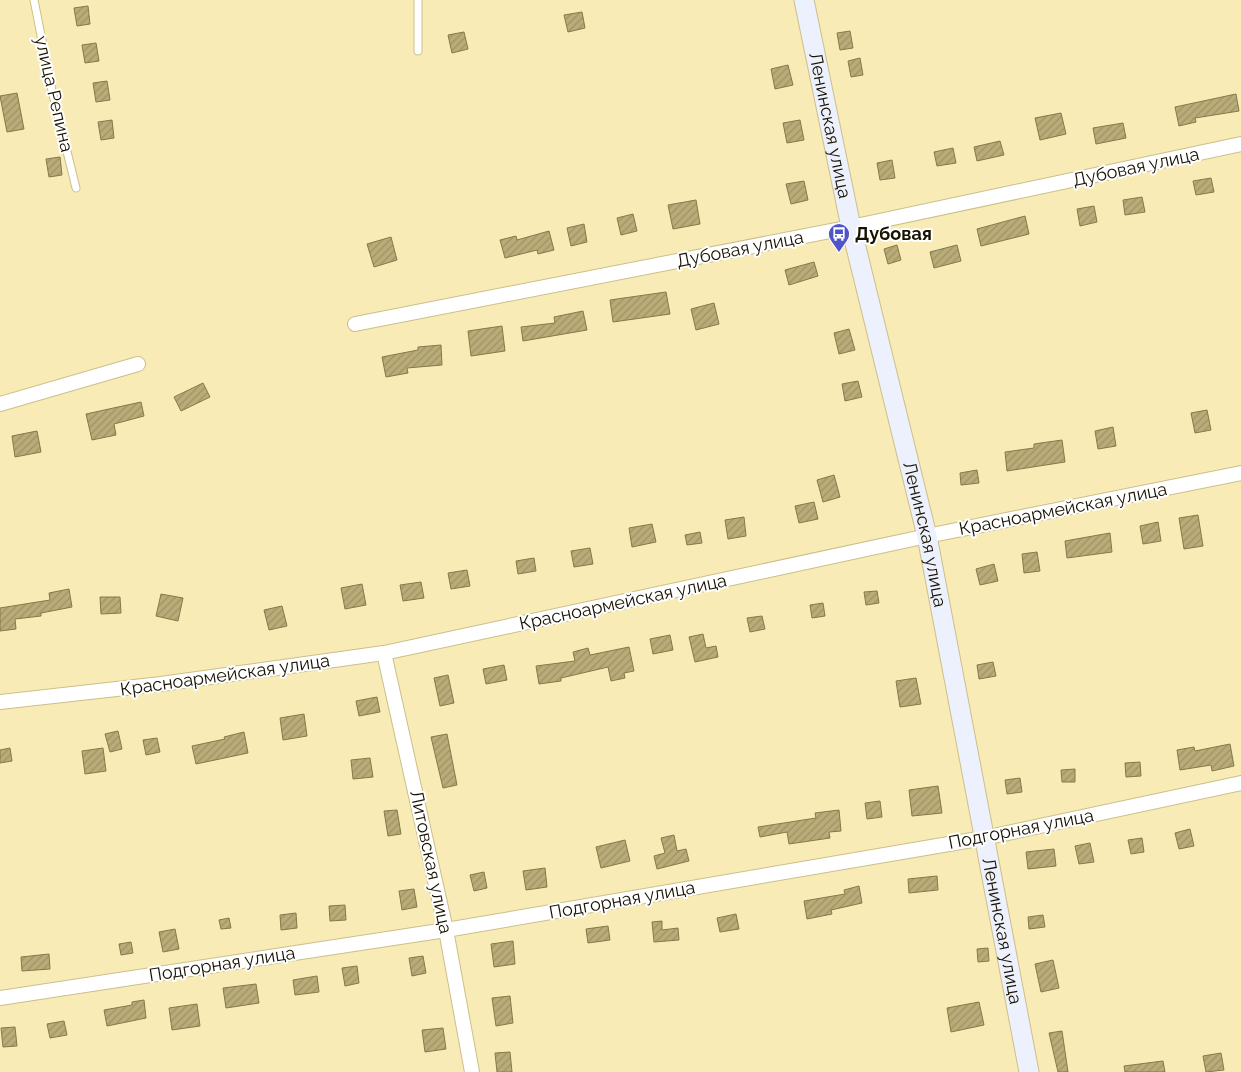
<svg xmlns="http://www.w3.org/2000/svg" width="1241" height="1072" viewBox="0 0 1241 1072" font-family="Raleway,sans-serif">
<defs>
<pattern id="building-hatch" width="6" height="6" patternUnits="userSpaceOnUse" patternTransform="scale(1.25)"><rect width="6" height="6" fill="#b9ac78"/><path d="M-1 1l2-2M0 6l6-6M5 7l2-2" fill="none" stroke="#9e9366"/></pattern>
</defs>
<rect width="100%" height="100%" fill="#f8ebb5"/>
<g fill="url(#building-hatch)" stroke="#857947">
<path d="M88,6L90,24L77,26L74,8Z"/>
<path d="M582,12L585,28L568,32L564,15Z"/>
<path d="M850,31L853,48L840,50L837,33Z"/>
<path d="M464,32L468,49L452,53L448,35Z"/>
<path d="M96,43L99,61L85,63L82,45Z"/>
<path d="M860,58L863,75L851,77L848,61Z"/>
<path d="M788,65L793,85L775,89L771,69Z"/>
<path d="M107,81L110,100L96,102L93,83Z"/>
<path d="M17,93L24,129L7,132L0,96Z"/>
<path d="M1236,94L1239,111L1195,118L1196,122L1179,126L1175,107Z"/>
<path d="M1061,113L1066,134L1040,140L1035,118Z"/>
<path d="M112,120L114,138L101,140L98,122Z"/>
<path d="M800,120L804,140L787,143L783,123Z"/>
<path d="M1123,123L1126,138L1096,144L1093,128Z"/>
<path d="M1000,141L1004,155L977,161L974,147Z"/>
<path d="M953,148L956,163L937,166L934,152Z"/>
<path d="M60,157L62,175L49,177L46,159Z"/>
<path d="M892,160L895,178L880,180L877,163Z"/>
<path d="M1211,178L1214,192L1196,195L1193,181Z"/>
<path d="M804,181L808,200L791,204L786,184Z"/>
<path d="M1142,197L1145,212L1125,215L1123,200Z"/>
<path d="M696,200L700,224L673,229L668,205Z"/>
<path d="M1094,206L1097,222L1080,226L1077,209Z"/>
<path d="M633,214L637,231L621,235L617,218Z"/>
<path d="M1025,216L1029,234L981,246L977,229Z"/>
<path d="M584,224L587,242L571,246L567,228Z"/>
<path d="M549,231L554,250L538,254L537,250L505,258L500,240L516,236L517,240Z"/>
<path d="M391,237L397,260L374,267L367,244Z"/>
<path d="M897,245L901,260L888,264L884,249Z"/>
<path d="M957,245L961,261L934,268L930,252Z"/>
<path d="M814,262L818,276L789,285L785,270Z"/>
<path d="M666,292L670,314L613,322L610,300Z"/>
<path d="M714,303L719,324L696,330L691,309Z"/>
<path d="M583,311L587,330L523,341L521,327L555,323L554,317Z"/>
<path d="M502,326L505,351L471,356L468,331Z"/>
<path d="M849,329L855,350L839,354L834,333Z"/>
<path d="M441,345L442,365L407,368L408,373L386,377L382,357L418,350V347Z"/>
<path d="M858,381L862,397L845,401L842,384Z"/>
<path d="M203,383L210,397L181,411L174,397Z"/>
<path d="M141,402L144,416L114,424L116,435L92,440L86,414Z"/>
<path d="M1207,410L1211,430L1195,433L1191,413Z"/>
<path d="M1113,427L1116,446L1098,449L1095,431Z"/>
<path d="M37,431L41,452L15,457L12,436Z"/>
<path d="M1062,440L1065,462L1007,471L1005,452L1034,448V444Z"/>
<path d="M977,470L979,483L961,485L960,473Z"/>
<path d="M834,475L840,497L823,502L817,480Z"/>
<path d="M814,502L818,519L799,523L795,506Z"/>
<path d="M1198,515L1203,546L1184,549L1179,518Z"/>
<path d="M744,517L746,536L728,539L725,520Z"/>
<path d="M1158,522L1161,541L1143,544L1140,526Z"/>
<path d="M652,524L656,542L632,547L629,528Z"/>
<path d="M700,532L702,543L687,545L685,535Z"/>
<path d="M1110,533L1112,552L1067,558L1065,541Z"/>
<path d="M590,548L593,564L574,567L571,551Z"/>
<path d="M1037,552L1040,571L1024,573L1022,554Z"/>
<path d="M534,558L536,571L518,574L516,561Z"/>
<path d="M994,564L998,581L980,585L976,569Z"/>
<path d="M467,570L470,586L451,589L448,573Z"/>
<path d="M421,582L424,598L403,601L400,585Z"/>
<path d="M362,584L366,605L345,609L341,588Z"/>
<path d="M69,589L72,607L41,613V616L15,619L16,629L0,631V608L50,600L49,593Z"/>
<path d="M877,591L879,603L866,605L864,592Z"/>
<path d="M161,594L183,598L178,621L156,616Z"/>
<path d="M100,597H120L121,613L101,614Z"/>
<path d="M823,603L825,616L812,618L810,605Z"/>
<path d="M282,606L287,626L269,630L264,610Z"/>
<path d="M762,616L765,629L750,632L747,618Z"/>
<path d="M703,634L706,648L716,646L718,657L695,662L689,637Z"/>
<path d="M670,635L673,650L653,654L650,639Z"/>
<path d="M629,647L634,671L624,673L625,678L611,681L608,667L561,678V681L539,684L536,666L575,661L573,652L588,648L590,655Z"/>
<path d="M993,662L996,676L979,679L977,665Z"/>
<path d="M504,665L507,680L486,684L483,669Z"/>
<path d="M448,675L454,703L440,706L434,678Z"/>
<path d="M916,678L921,704L900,707L896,681Z"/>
<path d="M377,697L380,712L359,716L356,701Z"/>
<path d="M304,714L307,736L283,740L280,718Z"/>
<path d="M118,731L122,749L110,752L105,734Z"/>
<path d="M244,732L248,753L196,764L192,746L225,739L224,737Z"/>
<path d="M447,734L457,785L443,788L431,737Z"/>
<path d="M157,738L160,752L146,755L143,740Z"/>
<path d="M1230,744L1234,766L1212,771L1211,765L1180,770L1177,750L1194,747L1195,751Z"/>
<path d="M10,748L12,761L0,763V750Z"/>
<path d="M103,748L106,771L85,774L82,751Z"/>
<path d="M370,758L373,777L353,779L351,760Z"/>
<path d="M1140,762L1141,776L1126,777L1125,763Z"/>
<path d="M1075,769V782H1062L1061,770Z"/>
<path d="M1020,778L1022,792L1007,794L1005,780Z"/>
<path d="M938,786L942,813L912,816L909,790Z"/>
<path d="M880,801L882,817L867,819L865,803Z"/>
<path d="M397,810L401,834L388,836L384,811Z"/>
<path d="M839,810L841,831L829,832L830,838L789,844L787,832L760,837L758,827L816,818L815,813Z"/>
<path d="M1190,829L1194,846L1179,849L1175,833Z"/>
<path d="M674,835L677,851L686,849L689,861L657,869L654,856L665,853L661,838Z"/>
<path d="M1142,838L1144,852L1131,854L1128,840Z"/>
<path d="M625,840L630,861L601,868L596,847Z"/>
<path d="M1090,843L1094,862L1079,864L1075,846Z"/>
<path d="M1054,849L1056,866L1028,869L1026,852Z"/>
<path d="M545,868L547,887L526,890L523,871Z"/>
<path d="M484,872L487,888L474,891L470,875Z"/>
<path d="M937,876L938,890L909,893L908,879Z"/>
<path d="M859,886L862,903L831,910L832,914L807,919L804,901L845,894L844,890Z"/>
<path d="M414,889L417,907L402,910L399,891Z"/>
<path d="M345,905L346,920L330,921L329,906Z"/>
<path d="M296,913L297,928L281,930L280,915Z"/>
<path d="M736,914L739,929L720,932L717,918Z"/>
<path d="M1043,915L1045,927L1029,929L1028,917Z"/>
<path d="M229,918L231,928L221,929L219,920Z"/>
<path d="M662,921V930L678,928L679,940L654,942L652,922Z"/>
<path d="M608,926L610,940L588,943L586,929Z"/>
<path d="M175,929L179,949L163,952L159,932Z"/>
<path d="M513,941L515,964L494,967L491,944Z"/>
<path d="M131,942L133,953L121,955L119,944Z"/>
<path d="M988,948L989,961L978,962L977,949Z"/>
<path d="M49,954L50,969L22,971L21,957Z"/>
<path d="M423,956L426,973L412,976L409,958Z"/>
<path d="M1053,960L1059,988L1041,992L1035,964Z"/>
<path d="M357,966L359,983L345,986L342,968Z"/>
<path d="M317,976L319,992L295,995L293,980Z"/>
<path d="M256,984L259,1003L226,1008L223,988Z"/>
<path d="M510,996L513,1023L496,1026L492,998Z"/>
<path d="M144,1000L146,1018L107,1026L104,1010L132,1005V1002Z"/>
<path d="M979,1002L984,1025L951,1032L947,1008Z"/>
<path d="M197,1004L200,1026L172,1030L169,1008Z"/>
<path d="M64,1021L67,1035L50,1038L47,1024Z"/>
<path d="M15,1027L17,1046L3,1047L1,1028Z"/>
<path d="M443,1028L446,1049L425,1052L422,1030Z"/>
<path d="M1062,1031L1068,1072H1058L1049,1033Z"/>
<path d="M510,1052L512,1072H497L495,1053Z"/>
<path d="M1221,1053L1224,1070L1206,1072L1203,1056Z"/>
<path d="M1163,1061L1165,1072H1125L1124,1066Z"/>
</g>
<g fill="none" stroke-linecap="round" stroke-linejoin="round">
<g stroke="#ccbf8a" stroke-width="9">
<g id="lane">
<path d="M34,0L52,91L76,188"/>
<path d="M418,0V51"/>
</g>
</g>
<g stroke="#ccbf8a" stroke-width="16">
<g id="street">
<path d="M355,324L851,227L1241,144"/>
<path d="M0,404L138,364"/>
<path d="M384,653L446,930L472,1072"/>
<path d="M0,702L161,684L384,653L927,536L1241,473"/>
<path d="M0,998L446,930L984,838L1241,783"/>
</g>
</g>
<g stroke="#ccbf8a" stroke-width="21">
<g id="secondary">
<path id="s1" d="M804,0L851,227L927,536L1029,1072"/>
</g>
</g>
<use href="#lane" stroke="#fff" stroke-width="7"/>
<use href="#street" stroke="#fff" stroke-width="14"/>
<use href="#secondary" stroke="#edf0fd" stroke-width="19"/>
</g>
<defs>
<g id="bus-pin" transform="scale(1.125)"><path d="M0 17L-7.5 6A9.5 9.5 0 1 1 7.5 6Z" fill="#4f54cb" stroke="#fff"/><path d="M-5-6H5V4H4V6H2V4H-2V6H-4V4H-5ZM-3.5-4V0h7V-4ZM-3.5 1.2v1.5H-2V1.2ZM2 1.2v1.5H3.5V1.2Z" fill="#fff"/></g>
</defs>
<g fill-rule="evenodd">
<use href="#bus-pin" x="839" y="234"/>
</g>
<g text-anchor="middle" stroke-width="4" stroke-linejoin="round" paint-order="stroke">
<g font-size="18" fill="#171201" stroke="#fff">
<text transform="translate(54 94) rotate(77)" y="6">улица Репина</text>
<text dy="6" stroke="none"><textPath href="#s1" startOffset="128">Ленинская улица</textPath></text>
<text transform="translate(1136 167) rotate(-12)" y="6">Дубовая улица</text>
<text transform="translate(740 249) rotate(-11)" y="6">Дубовая улица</text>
<text transform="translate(1063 509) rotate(-11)" y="6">Красноармейская улица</text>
<text dy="6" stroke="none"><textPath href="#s1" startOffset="548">Ленинская улица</textPath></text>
<text transform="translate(623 602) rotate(-12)" y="6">Красноармейская улица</text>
<text transform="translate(225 675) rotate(-8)" y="6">Красноармейская улица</text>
<text transform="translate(1021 829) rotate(-11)" y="6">Подгорная улица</text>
<text transform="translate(431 862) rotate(78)" y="6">Литовская улица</text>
<text transform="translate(622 900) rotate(-10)" y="6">Подгорная улица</text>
<text dy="6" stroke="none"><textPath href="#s1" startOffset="952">Ленинская улица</textPath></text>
<text transform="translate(222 964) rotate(-9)" y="6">Подгорная улица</text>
</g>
<g font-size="18" font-weight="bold" fill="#171201" stroke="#fff" text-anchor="start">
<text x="855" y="240">Дубовая</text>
</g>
</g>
</svg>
